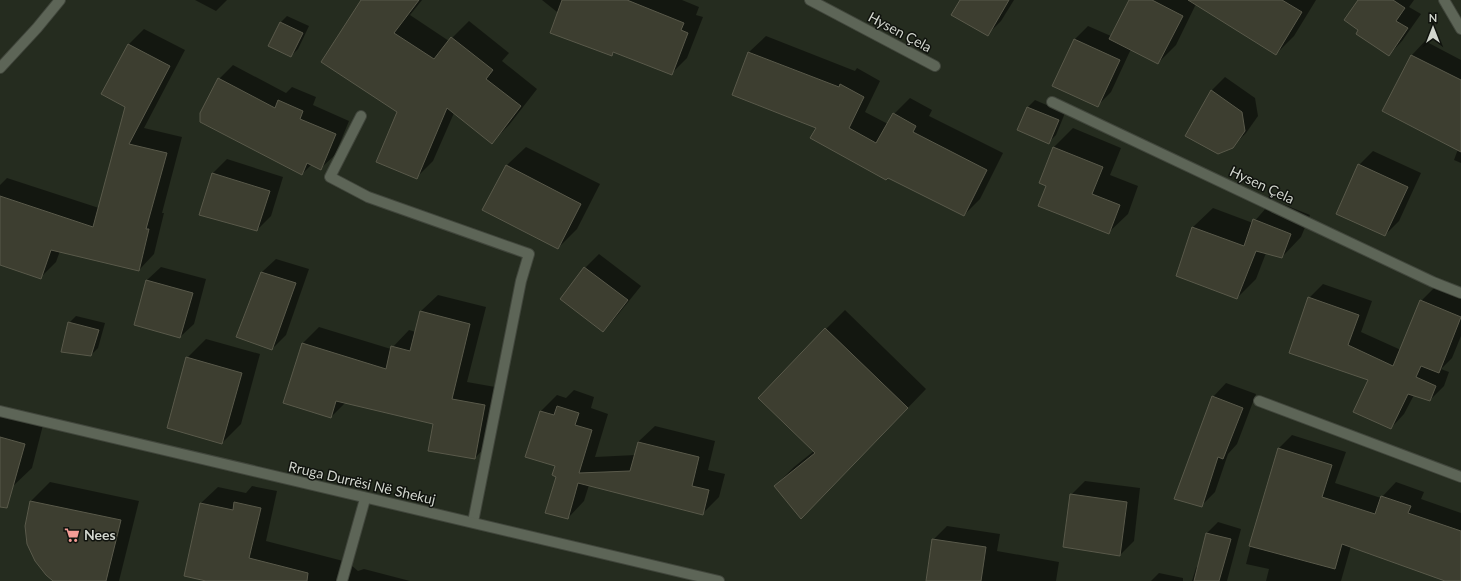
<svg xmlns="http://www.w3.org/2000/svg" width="1461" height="581" viewBox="0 0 1461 581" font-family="Lato,sans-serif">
<rect width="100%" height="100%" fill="#252c1f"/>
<g fill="#0007">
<path d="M195,0H227L216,11Z"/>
<path d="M363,0H422L410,15L449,41L469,21L509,53L502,61L537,89L509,125L492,142L454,113L433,161L416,178L398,112Z"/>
<path d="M542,0H682L699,7L696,15L703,17L687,58L671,74L615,52L611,55Z"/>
<path d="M961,0H1014L1001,21L987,35Z"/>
<path d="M1130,0H1316L1294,36L1276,54L1196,4L1176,45L1158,63L1131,49L1111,92L1097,106L1074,40L1088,26L1111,36Z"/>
<path d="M1359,0H1414L1409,7L1421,14L1402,41L1389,55L1360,30Z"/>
<path d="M287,16L309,26L298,49L291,56L280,23Z"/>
<path d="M144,29L185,50L144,128L182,137L162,213H164L154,254L139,270L60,251L56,262L40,278L0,264V185L7,178L99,208L126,106L128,45Z"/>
<path d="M766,36L855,71L857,68L880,81L865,112L888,124L894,114L910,98L932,110L929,116L1003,153L980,199L964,215L817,127L733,94L749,52Z"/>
<path d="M1425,41L1461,60V163L1454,160L1458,149L1383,111L1412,55Z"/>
<path d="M233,65L286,93L292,87L316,97L313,105L349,121L335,155L321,168L312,164L302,174L219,79Z"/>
<path d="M1225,77L1255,98L1258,116L1246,133L1232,147L1212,90Z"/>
<path d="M1035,100L1065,113L1056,135L1049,142L1028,107Z"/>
<path d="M1073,128L1121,148L1110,175L1138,186L1128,214L1108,233L1048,185L1054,147Z"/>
<path d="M526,147L600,184L577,229L558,248L506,166Z"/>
<path d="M1373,151L1421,173L1399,221L1385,235L1359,165Z"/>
<path d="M227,159L283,177L271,216L257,230L201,214L213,173Z"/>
<path d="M1273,200L1310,215L1301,237L1282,257L1266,253L1256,279L1237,298L1178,275L1193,227L1213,208L1253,223Z"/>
<path d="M599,254L641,286L616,317L603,331L561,299L585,268Z"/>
<path d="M276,259L309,269L286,335L272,349L237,336L262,272Z"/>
<path d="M161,267L206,279L194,324L180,337L147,280Z"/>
<path d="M1323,284L1372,301L1361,332L1401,350L1421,301L1435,287L1461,298V336L1452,358L1441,369L1449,372L1444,386L1430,400L1414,395L1404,414L1391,428L1370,379L1309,298Z"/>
<path d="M438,295L486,307L467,382L501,388L491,441L475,458L434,423L346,402L331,417L303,343L319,327L391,349L409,330L416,332L421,311Z"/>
<path d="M845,310L926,389L820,499L775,486L794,467L814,451L826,329Z"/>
<path d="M76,316L105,323L98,348L91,355L69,323Z"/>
<path d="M206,339L260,354L241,424L222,443L187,358Z"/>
<path d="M1226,383L1256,394L1237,444L1228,454L1215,492L1201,506L1213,397Z"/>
<path d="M574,390L594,397L591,408L608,414L595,457L635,455L638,442L655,426L715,441L708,470L725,474L719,497L703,513L589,485L584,501L568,518L557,476L556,466L540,412L557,395L566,398Z"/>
<path d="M0,412L43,425L32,468L12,487L0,485Z"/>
<path d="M1292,435L1346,452L1335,483L1381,498L1396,482L1424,492L1421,499L1461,513V581H1448L1351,546L1341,581H1266L1269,569L1246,564L1262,503L1279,448Z"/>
<path d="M1085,481L1140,488L1134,541L1120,555L1071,495Z"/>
<path d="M50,482L139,501L119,581H54L26,526L31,501Z"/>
<path d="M252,486L277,491L266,541L351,563V565L358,571L364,569L410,581H211L201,503L218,487L246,493Z"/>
<path d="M1218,522L1241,529L1227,581H1192L1196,568L1199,564L1207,533Z"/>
<path d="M947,526L1000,534L997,551L1059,562L1056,581H927L933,540Z"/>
<path d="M1159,573L1183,578V581H1151Z"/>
</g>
<g fill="#3d3e30" stroke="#59594a">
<path d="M361,0H419L394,33L434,59L451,37L493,70L486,79L521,106L492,144L447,108L417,179L376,162L397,112L321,62Z"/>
<path d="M562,0H627L684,23L681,30L688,33L672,75L613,52L612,56L550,33Z"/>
<path d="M960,0H1009L988,36L951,15Z"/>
<path d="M1129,0H1152L1183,16L1158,64L1109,39Z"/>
<path d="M1188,0H1282L1302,12L1276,55Z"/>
<path d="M1358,0H1393L1405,8L1396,21L1408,28L1389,56L1356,34L1358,30L1344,20Z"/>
<path d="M280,22L303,33L291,57L268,46Z"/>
<path d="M1074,39L1120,60L1098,107L1052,86Z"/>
<path d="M128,44L170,66L129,144L167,153L146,229H149L139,271L51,250L41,279L0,265V196L93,227L125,107L101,94Z"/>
<path d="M748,52L839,87L840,84L864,97L849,128L876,143L893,113L916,126L913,132L987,170L964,216L888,178L886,180L810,138L816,128L732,95Z"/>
<path d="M1411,55L1461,80V152L1382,111Z"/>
<path d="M218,78L275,108L278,100L303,111L300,119L336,134L321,170L307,163L302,175L200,122V113Z"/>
<path d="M1211,90L1242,112L1245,131L1233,148L1218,154L1185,136Z"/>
<path d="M1027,107L1059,120L1049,144L1017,130Z"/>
<path d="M1053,147L1103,167L1092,194L1120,205L1109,234L1038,206L1046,186L1039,183Z"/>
<path d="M1358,164L1408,187L1385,236L1336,214Z"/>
<path d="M506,165L581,204L558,249L482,210Z"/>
<path d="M212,173L270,191L257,231L199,215Z"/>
<path d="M1253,219L1291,234L1282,258L1256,251L1237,299L1176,276L1192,227L1244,246Z"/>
<path d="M584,267L628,300L603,332L560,299Z"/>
<path d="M261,272L296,283L272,350L236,337Z"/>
<path d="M146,280L193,293L180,338L134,325Z"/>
<path d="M1308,297L1359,315L1348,345L1393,366L1420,300L1461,317L1439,373L1421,366L1416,377L1436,386L1430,401L1408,394L1391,429L1353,412L1368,380L1289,353Z"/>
<path d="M420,311L470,324L452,399L485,405L475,459L428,451L433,424L336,401L331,418L283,403L302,343L386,369L391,346L410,351Z"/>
<path d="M68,322L99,330L91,356L61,352Z"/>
<path d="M825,328L908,408L801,519L774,486L815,453L758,398Z"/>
<path d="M186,357L242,373L222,444L167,428Z"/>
<path d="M1212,396L1243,408L1223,459L1218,457L1202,507L1174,499Z"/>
<path d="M557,406L579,413L575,425L592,430L579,473L630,471L638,442L699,457L692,486L709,490L703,515L578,483L568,519L545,513L556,477L552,475L555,466L525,457L540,411L554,415Z"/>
<path d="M0,437L25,444L7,508L0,507Z"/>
<path d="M1278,448L1332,465L1322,497L1375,514L1381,496L1411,506L1408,513L1461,531V581H1445L1342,544L1335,569L1249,546Z"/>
<path d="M1070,494L1127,502L1120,556L1063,547Z"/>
<path d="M30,501L121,520L106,581H53L46,575L35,561L27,544L25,526Z"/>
<path d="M234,502L261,508L249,558L308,573L307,581H206L184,576L200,503L233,510Z"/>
<path d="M1206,533L1231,539L1219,581H1194Z"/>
<path d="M932,539L986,547L981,581H926Z"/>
</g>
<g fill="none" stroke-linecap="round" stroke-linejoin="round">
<g stroke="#41463c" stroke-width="12">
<g id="minor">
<path d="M810,0L935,66"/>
<path d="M1444,0L1461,29"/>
<path d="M0,68L37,28L60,0"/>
<path d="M1052,102L1433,282L1461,293"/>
<path d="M361,116L330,177L368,197L529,254L521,281L473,522"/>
<path d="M1259,401L1461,477"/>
<path d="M0,411L719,581"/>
<path d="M342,581L365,499"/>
</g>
</g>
<use href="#minor" stroke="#5d6557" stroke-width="10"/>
</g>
<defs>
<g id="supermarket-bare" transform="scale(1.2)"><path d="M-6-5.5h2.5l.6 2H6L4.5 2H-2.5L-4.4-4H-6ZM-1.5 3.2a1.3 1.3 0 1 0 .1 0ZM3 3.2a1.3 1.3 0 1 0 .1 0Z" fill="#f59c96" stroke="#10130e" stroke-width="2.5" paint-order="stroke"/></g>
</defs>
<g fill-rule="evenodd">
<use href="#supermarket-bare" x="72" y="535"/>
</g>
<g text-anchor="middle" stroke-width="3" stroke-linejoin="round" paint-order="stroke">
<g font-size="14" fill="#d2d6ce" stroke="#10130e">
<text transform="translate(900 32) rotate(28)" y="5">Hysen Çela</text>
<text transform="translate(1262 185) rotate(25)" y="5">Hysen Çela</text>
<text transform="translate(362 483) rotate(13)" y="5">Rruga Durrësi Në Shekuj</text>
</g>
<g font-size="14" font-weight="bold" fill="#d2d6ce" stroke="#10130e" text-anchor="start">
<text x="84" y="540">Nees</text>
</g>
</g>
<g transform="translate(1433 28)" stroke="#10130e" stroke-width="3" paint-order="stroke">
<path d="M0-3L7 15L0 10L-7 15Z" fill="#d2d6ce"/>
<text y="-6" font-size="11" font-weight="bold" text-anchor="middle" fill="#d2d6ce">N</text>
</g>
</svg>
